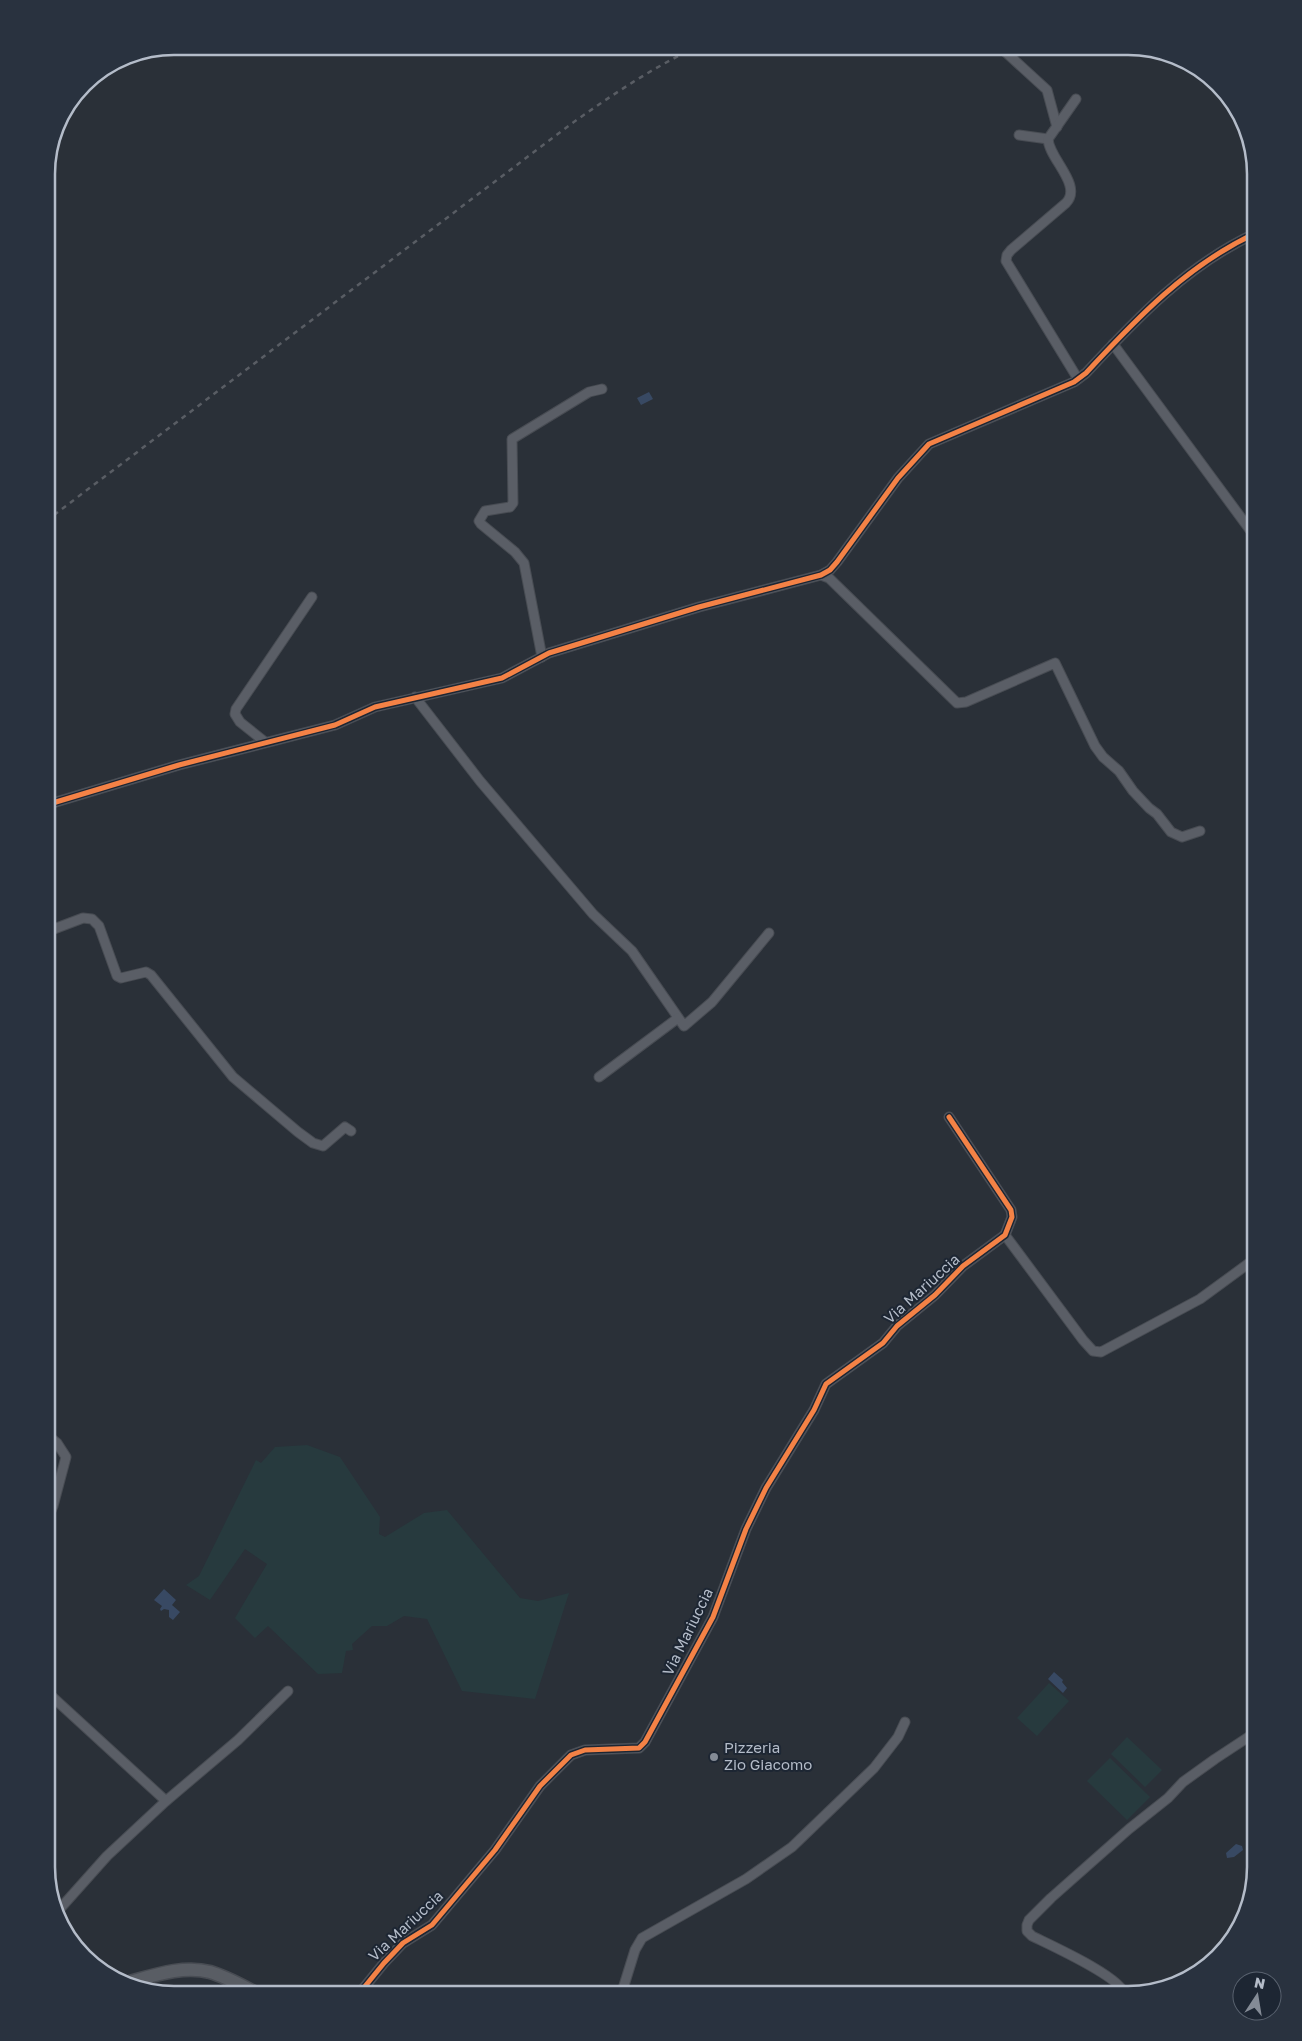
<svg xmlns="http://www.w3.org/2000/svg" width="1302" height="2041" viewBox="0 0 1302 2041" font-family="'Golos Text',sans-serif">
<rect width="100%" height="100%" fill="#2a3038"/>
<g fill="#273a3e">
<path d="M307,1445L340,1457L380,1517L379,1534L385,1537L424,1513L447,1510L520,1598L538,1601L569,1593L535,1699L462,1691L427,1619L404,1616L387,1626H372L352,1644L353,1650L346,1651L342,1673L318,1674L268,1626L255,1638L235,1618L267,1564L245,1549L210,1600L186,1585L199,1576L256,1460L261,1463L275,1447Z"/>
<path d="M1049,1683L1069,1701L1037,1736L1017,1718Z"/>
<path d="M1127,1737L1162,1770L1145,1787L1111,1754Z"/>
<path d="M1110,1758L1150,1797L1127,1820L1087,1781Z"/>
</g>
<g fill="#384963">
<path d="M649,392L653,399L641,405L637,398Z"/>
<path d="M164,1589L176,1600L172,1605L180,1612L173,1620L169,1617V1610L164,1609L161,1611L160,1609L162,1606L154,1600Z"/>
<path d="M1054,1672L1063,1680L1062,1682L1067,1688L1063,1693L1048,1679Z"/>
<path d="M1236,1844L1242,1846L1243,1850L1234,1857L1227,1858L1226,1853Z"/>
</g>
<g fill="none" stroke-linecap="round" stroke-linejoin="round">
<g stroke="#484c53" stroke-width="11">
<g id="street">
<path d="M1000,47L1047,90L1057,127"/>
<path d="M1019,135L1048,139L1076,99"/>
<path d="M1048,139C1049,159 1083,185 1066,203L1011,250L1007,255L1006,261L1078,379"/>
<path d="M1113,344L1256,538"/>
<path d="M821,575L829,578L957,703L966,702L1055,663L1095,746L1103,757L1119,771L1133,791L1149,808L1157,814L1171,832L1182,837L1200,831"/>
<path d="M542,657L524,563L515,552L481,524L479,521L485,511L510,507L513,503L512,439L589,392L602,389"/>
<path d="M415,697L480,781L593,914L632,951L684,1026L712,1002L769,933"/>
<path d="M265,742L240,722L235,714L236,709L312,597"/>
<path d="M46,805L179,765L335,725L375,707L502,678L549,653L699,607L821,575L830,570L837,562L898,478L929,444L1074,382L1086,373C1137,318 1187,265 1256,233"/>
<path d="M46,932L83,918L92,919L99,926L117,976L121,978L146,972L151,975L233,1077L298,1132L313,1143L323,1146L345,1127L351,1131"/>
<path d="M599,1077L678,1018"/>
<path d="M1005,1235L1083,1340L1093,1351L1101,1352L1200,1299L1256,1258"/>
<path d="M46,1522L53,1506L66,1457L57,1443L46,1434"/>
<path d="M46,1691L166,1801"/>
<path d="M57,1912L107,1856L166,1801L238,1740L288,1691"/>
<path d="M358,1995L384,1963L403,1943L432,1925L495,1850L540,1786L571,1755L585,1750L639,1748L645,1742L713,1617L746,1529L766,1488L814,1410L826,1384L883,1343L897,1326L935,1295L963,1266L1005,1235L1012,1217L1011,1210L949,1117"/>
<path d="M621,1995L635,1950L642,1938L746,1879L792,1847L874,1768L898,1737L905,1722"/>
<path d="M1125,1995C1122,1977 1050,1945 1032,1936L1027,1931V1925L1029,1920L1051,1898L1129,1829L1168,1798L1183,1782L1215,1759L1256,1732"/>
</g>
</g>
<g stroke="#484c53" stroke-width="15">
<path id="secondary" d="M130,1982C155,1975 184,1965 210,1972C227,1977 244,1987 260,1995"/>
</g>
<use href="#street" stroke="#5a5e66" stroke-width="9"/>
<use href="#secondary" stroke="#595d64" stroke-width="12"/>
<g stroke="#595d64" stroke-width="2.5" stroke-dasharray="5 5" stroke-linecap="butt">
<path d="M1124,47L1200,70"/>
<path d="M46,521L571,124C612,95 653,67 699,46"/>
</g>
<g stroke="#1d2633" stroke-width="8">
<g id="cycleway">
<path d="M46,805L179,765L335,725L375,707L502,678L549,653L699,607L821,575L830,570L837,562L898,478L929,444L1074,382L1086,373C1137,318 1187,265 1256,233"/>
<path d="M358,1995L384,1963L403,1943L432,1925L495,1850L540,1786L571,1755L585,1750L639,1748L645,1742L713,1617L746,1529L766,1488L814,1410L826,1384L883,1343L897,1326L935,1295L963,1266L1005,1235L1012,1217L1011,1210L949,1117"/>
</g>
</g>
<use href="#cycleway" stroke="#f48246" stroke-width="5"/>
</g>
<circle fill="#848b96" stroke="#1d2633" stroke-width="2" cx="714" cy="1757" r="5"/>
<g text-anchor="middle" stroke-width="4" stroke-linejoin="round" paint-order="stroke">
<g font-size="15" fill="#b4bcc9" stroke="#1d2633">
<text transform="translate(922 1289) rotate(-42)" y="5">Via Mariuccia</text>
<text transform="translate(688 1632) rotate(-64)" y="5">Via Mariuccia</text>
<text transform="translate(406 1926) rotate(-43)" y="5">Via Mariuccia</text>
</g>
<g font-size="15" fill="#b4bcc9" stroke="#1d2633" text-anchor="start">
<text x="724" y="1753">Pizzeria<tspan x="724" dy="17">Zio Giacomo</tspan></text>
</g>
</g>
<path d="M0 0H1302V2041H0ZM174 55H1128A119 119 0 0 1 1247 174V1867A119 119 0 0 1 1128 1986H174A119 119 0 0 1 55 1867V174A119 119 0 0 1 174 55Z" fill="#29323f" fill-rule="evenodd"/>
<path fill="none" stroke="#b4bcc9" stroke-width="2.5" d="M174 55H1128A119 119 0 0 1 1247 174V1867A119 119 0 0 1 1128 1986H174A119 119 0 0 1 55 1867V174A119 119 0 0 1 174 55Z"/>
<g transform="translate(1257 1996) rotate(12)"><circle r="24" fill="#1d2633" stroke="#59626f"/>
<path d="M0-4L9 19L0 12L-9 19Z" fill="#848b96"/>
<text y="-8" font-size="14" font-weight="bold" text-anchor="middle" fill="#b4bcc9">N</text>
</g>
</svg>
